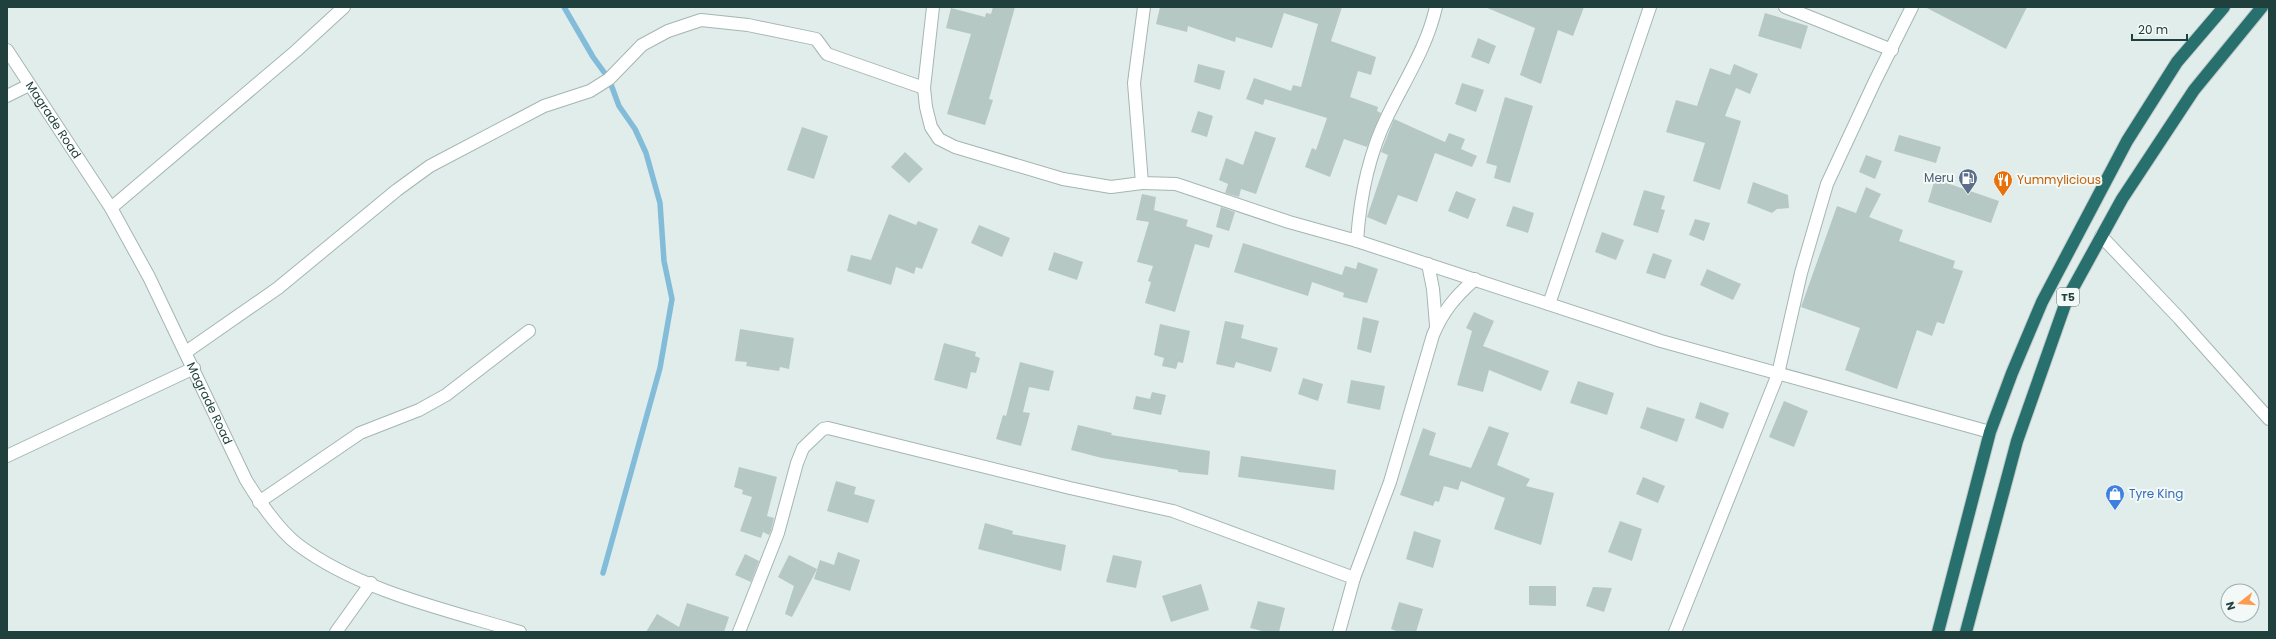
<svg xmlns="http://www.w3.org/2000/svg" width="2276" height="639" viewBox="0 0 2276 639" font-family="Poppins,sans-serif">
<rect width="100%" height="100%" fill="#e1edea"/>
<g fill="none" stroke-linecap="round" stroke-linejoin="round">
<path stroke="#82bcd9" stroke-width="5.5" d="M564,7L593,57L609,79L619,106L635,129L646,153L660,203L664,261L672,299L660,368L603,573"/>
</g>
<g fill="#b6c8c4">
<path d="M993,7H1015L989,99L993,100L985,125L947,114L971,34L946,28L951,8L985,17L986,13L991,14Z"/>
<path d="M1160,7H1342L1331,41L1376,57L1371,75L1358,71L1350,97L1378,107L1377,111L1381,113L1367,147L1344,139L1330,177L1305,167L1312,148L1316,150L1327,118L1265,99L1263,105L1246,99L1254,78L1291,91L1293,85L1301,87L1318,24L1284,13L1272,48L1236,37L1235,42L1188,26L1187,32L1156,24Z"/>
<path d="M1485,7H1584L1573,36L1558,30L1541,84L1520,75L1535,28Z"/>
<path d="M1925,7H2027L2006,49Z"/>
<path d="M1765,13L1808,26L1801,49L1758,36Z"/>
<path d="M1478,38L1496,46L1489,64L1471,57Z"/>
<path d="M1198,64L1225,71L1220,90L1194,82Z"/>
<path d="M1734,64L1758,74L1750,94L1736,88L1725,116L1741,121L1720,190L1693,181L1705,143L1666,132L1676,100L1697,106L1710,68L1730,75Z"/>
<path d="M1462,83L1484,90L1476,112L1455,104Z"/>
<path d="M1505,97L1533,106L1510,183L1494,178L1497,166L1486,163Z"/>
<path d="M1198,111L1213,116L1207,137L1191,132Z"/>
<path d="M1394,119L1445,142L1449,133L1465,139L1461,149L1477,156L1472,167L1435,153L1417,202L1398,195L1386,225L1367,217L1388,155L1381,152Z"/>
<path d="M802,127L828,136L814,179L787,170Z"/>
<path d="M1255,131L1276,138L1256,194L1241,189L1239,197L1225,193L1228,184L1219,180L1226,158L1243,165Z"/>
<path d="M1899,135L1941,147L1936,163L1894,151Z"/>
<path d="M905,152L923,169L909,183L891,167Z"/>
<path d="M1866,155L1882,161L1875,179L1859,172Z"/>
<path d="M1935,179L1999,201L1991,223L1928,202Z"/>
<path d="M1753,182L1788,195L1789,208L1777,209L1772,213L1747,203Z"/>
<path d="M1866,187L1881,194L1869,217L1903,230L1899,241L1955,261L1953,268L1963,271L1944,324L1937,322L1932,336L1917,330L1897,389L1845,370L1860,328L1801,307L1837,206L1856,213Z"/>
<path d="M1644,190L1665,196L1661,209L1665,210L1658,233L1633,225Z"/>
<path d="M1456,191L1476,199L1468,219L1448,211Z"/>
<path d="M1142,194L1156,197L1154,210L1188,220L1186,226L1213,235L1209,248L1195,244L1175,312L1145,303L1151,282L1148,281L1153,266L1137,262L1149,222L1136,220Z"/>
<path d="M1513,206L1534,213L1528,233L1506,226Z"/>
<path d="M1221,207L1235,212L1229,231L1216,227Z"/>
<path d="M889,214L916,225L918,221L938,229L922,269L916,267L914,274L896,267L891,285L847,271L851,255L871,260Z"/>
<path d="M1695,219L1710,223L1704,241L1689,235Z"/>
<path d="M979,225L1010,238L1002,257L971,243Z"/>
<path d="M1602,232L1624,240L1616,260L1595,252Z"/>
<path d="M1243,243L1342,275L1345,266L1356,269L1358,262L1378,269L1367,303L1343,297L1344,293L1312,282L1308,296L1234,272Z"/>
<path d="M1054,252L1083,262L1077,280L1048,270Z"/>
<path d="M1653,253L1672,260L1665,279L1646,273Z"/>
<path d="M1707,269L1741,284L1733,300L1700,285Z"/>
<path d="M1474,312L1494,321L1483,346L1549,371L1541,391L1489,370L1483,392L1457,385L1472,331L1466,328Z"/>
<path d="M1363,317L1379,321L1371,353L1357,349Z"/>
<path d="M1225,321L1244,325L1241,338L1278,348L1271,372L1236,362L1234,368L1216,364Z"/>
<path d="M1160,324L1190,331L1183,363L1178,362L1176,369L1162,366L1164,358L1154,355Z"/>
<path d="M740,329L794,338L789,369L780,367L779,371L746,366L747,362L735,361Z"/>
<path d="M944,343L976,352L975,356L980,358L976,373L971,372L967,389L934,380Z"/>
<path d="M1020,362L1054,371L1049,391L1029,387L1023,412L1030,413L1021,446L996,439L1003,415L1006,416Z"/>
<path d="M1303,378L1323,384L1318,401L1298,394Z"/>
<path d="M1351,380L1385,386L1380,410L1347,403Z"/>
<path d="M1578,381L1614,393L1607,415L1570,403Z"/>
<path d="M1152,392L1166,395L1161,415L1133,409L1136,396L1150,399Z"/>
<path d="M1784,401L1808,411L1794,447L1769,437Z"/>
<path d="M1700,402L1729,413L1723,429L1695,418Z"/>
<path d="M1647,407L1685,419L1677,442L1640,428Z"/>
<path d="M1078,425L1112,433L1111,435L1210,451L1208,475L1178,472V470L1102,458L1071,450Z"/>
<path d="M1489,426L1509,433L1497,465L1530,479L1526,486L1554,493L1541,545L1494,529L1505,498L1461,481L1458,490L1444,486L1439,502L1435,501L1433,506L1400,495L1423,428L1436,433L1429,455L1471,468Z"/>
<path d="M1241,456L1336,470L1334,490L1238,477Z"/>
<path d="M739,467L777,477L767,516L774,518L771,531L769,535L763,532L761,538L740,531L752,497L742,494L743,490L734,487Z"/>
<path d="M1643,477L1665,486L1658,503L1636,494Z"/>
<path d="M836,481L856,487L854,494L875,500L868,523L827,511Z"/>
<path d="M1620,521L1642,529L1632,561L1608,552Z"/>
<path d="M985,523L1013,531L1012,534L1066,545L1061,571L978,549Z"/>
<path d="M1414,531L1441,540L1433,568L1406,559Z"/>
<path d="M838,552L860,560L850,591L814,579L820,560L834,565Z"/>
<path d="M745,554L759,561L751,582L735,575Z"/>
<path d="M789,555L817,569L792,617L785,614L794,586L778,577Z"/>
<path d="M1113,555L1142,561L1136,588L1106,582Z"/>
<path d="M1201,584L1209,610L1171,622L1162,596Z"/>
<path d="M1529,586H1556V606L1529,605Z"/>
<path d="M1593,587L1612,588L1604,612L1586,606Z"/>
<path d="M1258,601L1285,608L1279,632H1266L1250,628Z"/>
<path d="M1399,602L1423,609L1416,632H1399L1391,629Z"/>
<path d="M687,603L729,617L724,632H646L657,614L679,627Z"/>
</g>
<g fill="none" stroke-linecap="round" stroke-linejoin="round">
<g stroke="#a3b6b3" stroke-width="14">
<g id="street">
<path d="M933,7L924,88L926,107L931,127L939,139L955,147L1063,179L1111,187L1142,183"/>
<path d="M1144,7L1134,83L1142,183L1176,184L1289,222L1357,241L1661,341L1990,432"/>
<path d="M1785,7L1892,50"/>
<path id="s1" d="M7,50L111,208L149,277L246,480C258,500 279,530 297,544C359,591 447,610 520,632"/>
<path d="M7,96L29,85"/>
<path d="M111,208L296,51L344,7"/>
<path d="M2101,236L2179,318L2269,419"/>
<path d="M1357,241C1360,196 1368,155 1388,115C1406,78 1427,47 1436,7"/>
<path d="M1428,264L1433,289L1436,325"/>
<path d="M1549,304L1650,7"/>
<path d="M186,352L278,288L397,190L430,166L544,106L590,91L609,79L642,45L668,31L701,20L748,25L816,39L827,54L924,88"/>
<path d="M7,456L194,368"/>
<path d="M259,502L360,433L419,410L446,395L529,331"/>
<path d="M336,632L371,583"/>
<path d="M739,632L778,533L797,463L803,448L823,429L828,428L1070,488L1173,511L1354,578"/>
<path d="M1339,632L1354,578L1390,482L1433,335C1443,311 1455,297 1475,279"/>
<path d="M1675,632L1778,374L1801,273L1827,184L1875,81L1912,7"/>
</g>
</g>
<g stroke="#c0cac9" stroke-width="14">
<g id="highway">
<path d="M1938,632L1990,432L2012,373L2042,302L2127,141L2177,62L2224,7"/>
<path d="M1966,632L2017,441L2067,299L2122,199L2194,90L2262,7"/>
</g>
</g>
<use href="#street" stroke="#fff" stroke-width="12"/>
<use href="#highway" stroke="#27706e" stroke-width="12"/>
</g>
<defs>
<g id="fuel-pin" transform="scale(1)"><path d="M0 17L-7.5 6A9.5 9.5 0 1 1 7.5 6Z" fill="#5c6f8a" stroke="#f2f9f7"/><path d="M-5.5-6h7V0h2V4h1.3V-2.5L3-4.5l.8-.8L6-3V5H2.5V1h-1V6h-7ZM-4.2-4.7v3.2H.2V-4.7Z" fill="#fff"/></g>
<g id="restaurant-pin" transform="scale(1)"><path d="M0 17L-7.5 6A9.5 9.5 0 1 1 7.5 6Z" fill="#e8710a" stroke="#f2f9f7"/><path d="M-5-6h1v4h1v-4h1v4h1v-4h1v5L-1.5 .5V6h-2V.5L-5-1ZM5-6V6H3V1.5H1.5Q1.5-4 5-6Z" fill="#fff"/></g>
<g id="shop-pin" transform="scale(1)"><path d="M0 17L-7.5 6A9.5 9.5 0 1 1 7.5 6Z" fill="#3f7fe0" stroke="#f2f9f7"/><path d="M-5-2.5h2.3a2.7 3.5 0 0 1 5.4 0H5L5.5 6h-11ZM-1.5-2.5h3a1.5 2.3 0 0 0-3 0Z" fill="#fff"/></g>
</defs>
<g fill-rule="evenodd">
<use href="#fuel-pin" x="1968" y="178"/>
<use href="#restaurant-pin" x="2003" y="180"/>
<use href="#shop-pin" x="2115" y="494"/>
</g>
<g text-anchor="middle" stroke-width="4" stroke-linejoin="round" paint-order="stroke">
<rect fill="#f2f9f7" stroke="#5e7875" stroke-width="1" x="2057" y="288" width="22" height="18" rx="3"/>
<g font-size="11" font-weight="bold" fill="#1f403d">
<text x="2068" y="301">T5</text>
</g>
<g font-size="12" fill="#1f403d" stroke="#f2f9f7">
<text dy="4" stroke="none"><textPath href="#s1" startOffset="84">Magrade Road</textPath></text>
<text dy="4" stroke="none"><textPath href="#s1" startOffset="408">Magrade Road</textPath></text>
</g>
<g font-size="12" fill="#4e5e75" stroke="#f2f9f7" text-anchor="end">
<text x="1954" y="182">Meru</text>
</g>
<g font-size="12" fill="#c56008" stroke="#f2f9f7" text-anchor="start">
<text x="2017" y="184">Yummylicious</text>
</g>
<g font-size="12" fill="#366cbe" stroke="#f2f9f7" text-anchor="start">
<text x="2129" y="498">Tyre King</text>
</g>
</g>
<rect width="2276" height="639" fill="none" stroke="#1f403d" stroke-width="16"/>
<g transform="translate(2240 603) rotate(253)"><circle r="19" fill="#f2f9f7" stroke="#9eafad"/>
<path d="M0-3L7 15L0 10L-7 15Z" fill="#ff994d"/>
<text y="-6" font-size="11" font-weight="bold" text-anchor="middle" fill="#1f403d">N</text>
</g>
<path d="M2132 34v6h55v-6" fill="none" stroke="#1f403d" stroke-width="2"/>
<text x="2138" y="34" font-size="12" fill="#1f403d" stroke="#f2f9f7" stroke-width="3" paint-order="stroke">20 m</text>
</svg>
